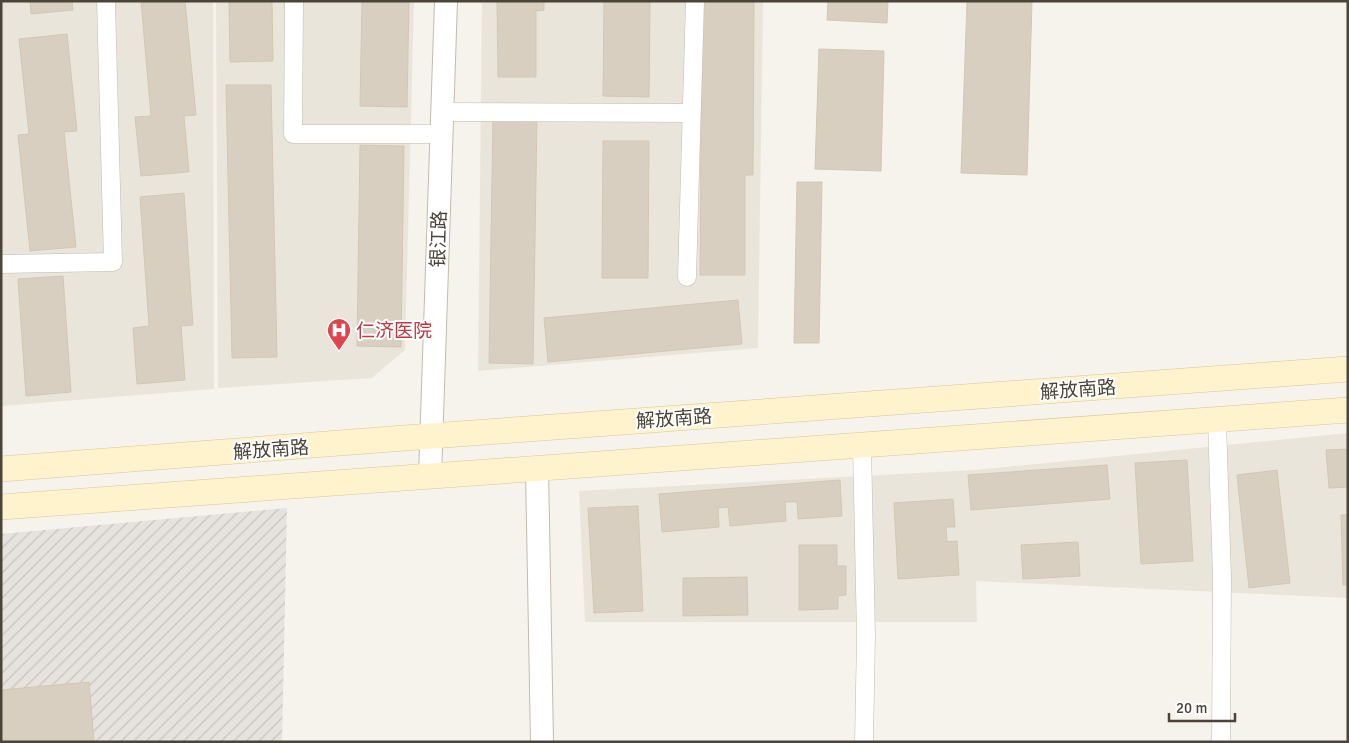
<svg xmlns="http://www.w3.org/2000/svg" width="1349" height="743" viewBox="0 0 1349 743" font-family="Signika,'Noto Sans SC',sans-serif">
<defs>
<pattern id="industrial-furrows" width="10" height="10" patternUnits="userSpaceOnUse" patternTransform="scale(1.25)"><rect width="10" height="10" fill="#e6e2dd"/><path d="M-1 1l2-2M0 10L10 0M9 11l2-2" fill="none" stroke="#c7c3be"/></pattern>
</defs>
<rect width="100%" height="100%" fill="#f6f3ec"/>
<g fill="#eae5da">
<path d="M1,1H213L214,389L1,406Z"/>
<path d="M216,1H414L405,350L372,378L218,388Z"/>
<path d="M482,1H763L758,348L478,371Z"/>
<path d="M1348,433V598L976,581L977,622H585L579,491L975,470Z"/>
</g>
<path fill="url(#industrial-furrows)" d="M287,508L282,742H1V534Z"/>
<g fill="#d8cfc1" stroke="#d3c7b4">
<path d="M30,1H72L73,10L31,14Z"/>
<path d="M141,1H185L196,115L184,116L189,172L141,176L135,117L151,116Z"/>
<path d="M229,1H272L273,61L230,62Z"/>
<path d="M362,1H409L407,107L360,106Z"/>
<path d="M497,1H544V10L536,11V77H498Z"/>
<path d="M604,1H650L649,97L603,96Z"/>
<path d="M702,1H754L753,175H745V275H700Z"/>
<path d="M828,1H888L887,23L827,20Z"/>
<path d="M967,1H1032L1027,175L961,173Z"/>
<path d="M67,34L77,131L64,132L76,247L30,251L18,135L29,134L19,39Z"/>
<path d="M819,49L884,51L881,171L815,169Z"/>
<path d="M226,85H271L277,357L232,358Z"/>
<path d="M493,116H537L533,364L489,363Z"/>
<path d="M603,141H649L648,278H602Z"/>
<path d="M360,145L404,146L401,347L357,346Z"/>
<path d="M797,182H822L819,343H794Z"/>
<path d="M184,193L193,325L181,326L185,380L137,384L133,328L149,326L140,197Z"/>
<path d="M63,276L71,392L26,396L18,279Z"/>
<path d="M738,300L742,344L548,362L544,318Z"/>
<path d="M1348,449V487L1329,488L1326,450Z"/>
<path d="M1187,460L1193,561L1141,564L1135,463Z"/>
<path d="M1107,465L1110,499L971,510L968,475Z"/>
<path d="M1277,470L1290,583L1249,588L1237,475Z"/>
<path d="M840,480L842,516L798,519L797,502H785L786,521L730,526L728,507L718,508L719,527L662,532L659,494Z"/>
<path d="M953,499L955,527H946L947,542L957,541L959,575L898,579L894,503Z"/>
<path d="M638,506L643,611L594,613L588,508Z"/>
<path d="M1341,515H1348V585H1343Z"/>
<path d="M1078,542L1080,576L1023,579L1021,545Z"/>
<path d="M799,545H837V566H846V595L838,596V609L799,610Z"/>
<path d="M747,577L748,615L683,616V578Z"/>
<path d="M89,682L94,742H1V690Z"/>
</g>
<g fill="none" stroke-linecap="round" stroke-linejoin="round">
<g stroke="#c2bbae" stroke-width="19">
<g id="minor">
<path d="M294,1L293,134H441"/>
<path d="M442,112L691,113"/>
<path d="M1,264L113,262L106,1"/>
<path d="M687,277L695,1"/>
<path d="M1217,420L1222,578L1221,742"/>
<path d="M862,446L866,636L864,742"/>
</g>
</g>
<g stroke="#c2bbae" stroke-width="24">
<g id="tertiary">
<path d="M537,469L542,742"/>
<path d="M430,476L446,1"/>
</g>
</g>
<g stroke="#d6c79b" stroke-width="26">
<g id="secondary">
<path d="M1,469L431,436L1348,369"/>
<path d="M1,507L1348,410"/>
</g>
</g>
<use href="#minor" stroke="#fff" stroke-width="18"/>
<use href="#tertiary" stroke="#fff" stroke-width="22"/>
<use href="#secondary" stroke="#fff3cd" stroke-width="25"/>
</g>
<defs>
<g id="hospital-pin" transform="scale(1.25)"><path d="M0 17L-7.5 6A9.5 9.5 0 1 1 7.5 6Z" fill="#e0444e" stroke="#fff"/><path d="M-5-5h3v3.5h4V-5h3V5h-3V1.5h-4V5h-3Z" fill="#fff"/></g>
</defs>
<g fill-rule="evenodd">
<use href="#hospital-pin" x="339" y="330"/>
</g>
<g text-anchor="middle" stroke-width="4" stroke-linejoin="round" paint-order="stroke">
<g font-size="19" fill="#4b4439" stroke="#fff">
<text transform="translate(438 239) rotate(-88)" y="7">银江路</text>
<text transform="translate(1078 389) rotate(-4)" y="7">解放南路</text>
<text transform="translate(674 418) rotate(-4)" y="7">解放南路</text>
<text transform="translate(271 449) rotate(-4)" y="7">解放南路</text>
</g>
<g font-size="19" fill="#be3a42" stroke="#fff" text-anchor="start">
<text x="356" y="337">仁济医院</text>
</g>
</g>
<rect width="1349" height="743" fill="none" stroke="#4b4439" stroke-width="5"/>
<path d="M1169 713v8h66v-8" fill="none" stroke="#4b4439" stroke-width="2.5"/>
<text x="1176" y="713" font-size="15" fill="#4b4439" stroke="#ffffff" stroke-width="4" paint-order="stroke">20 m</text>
</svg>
